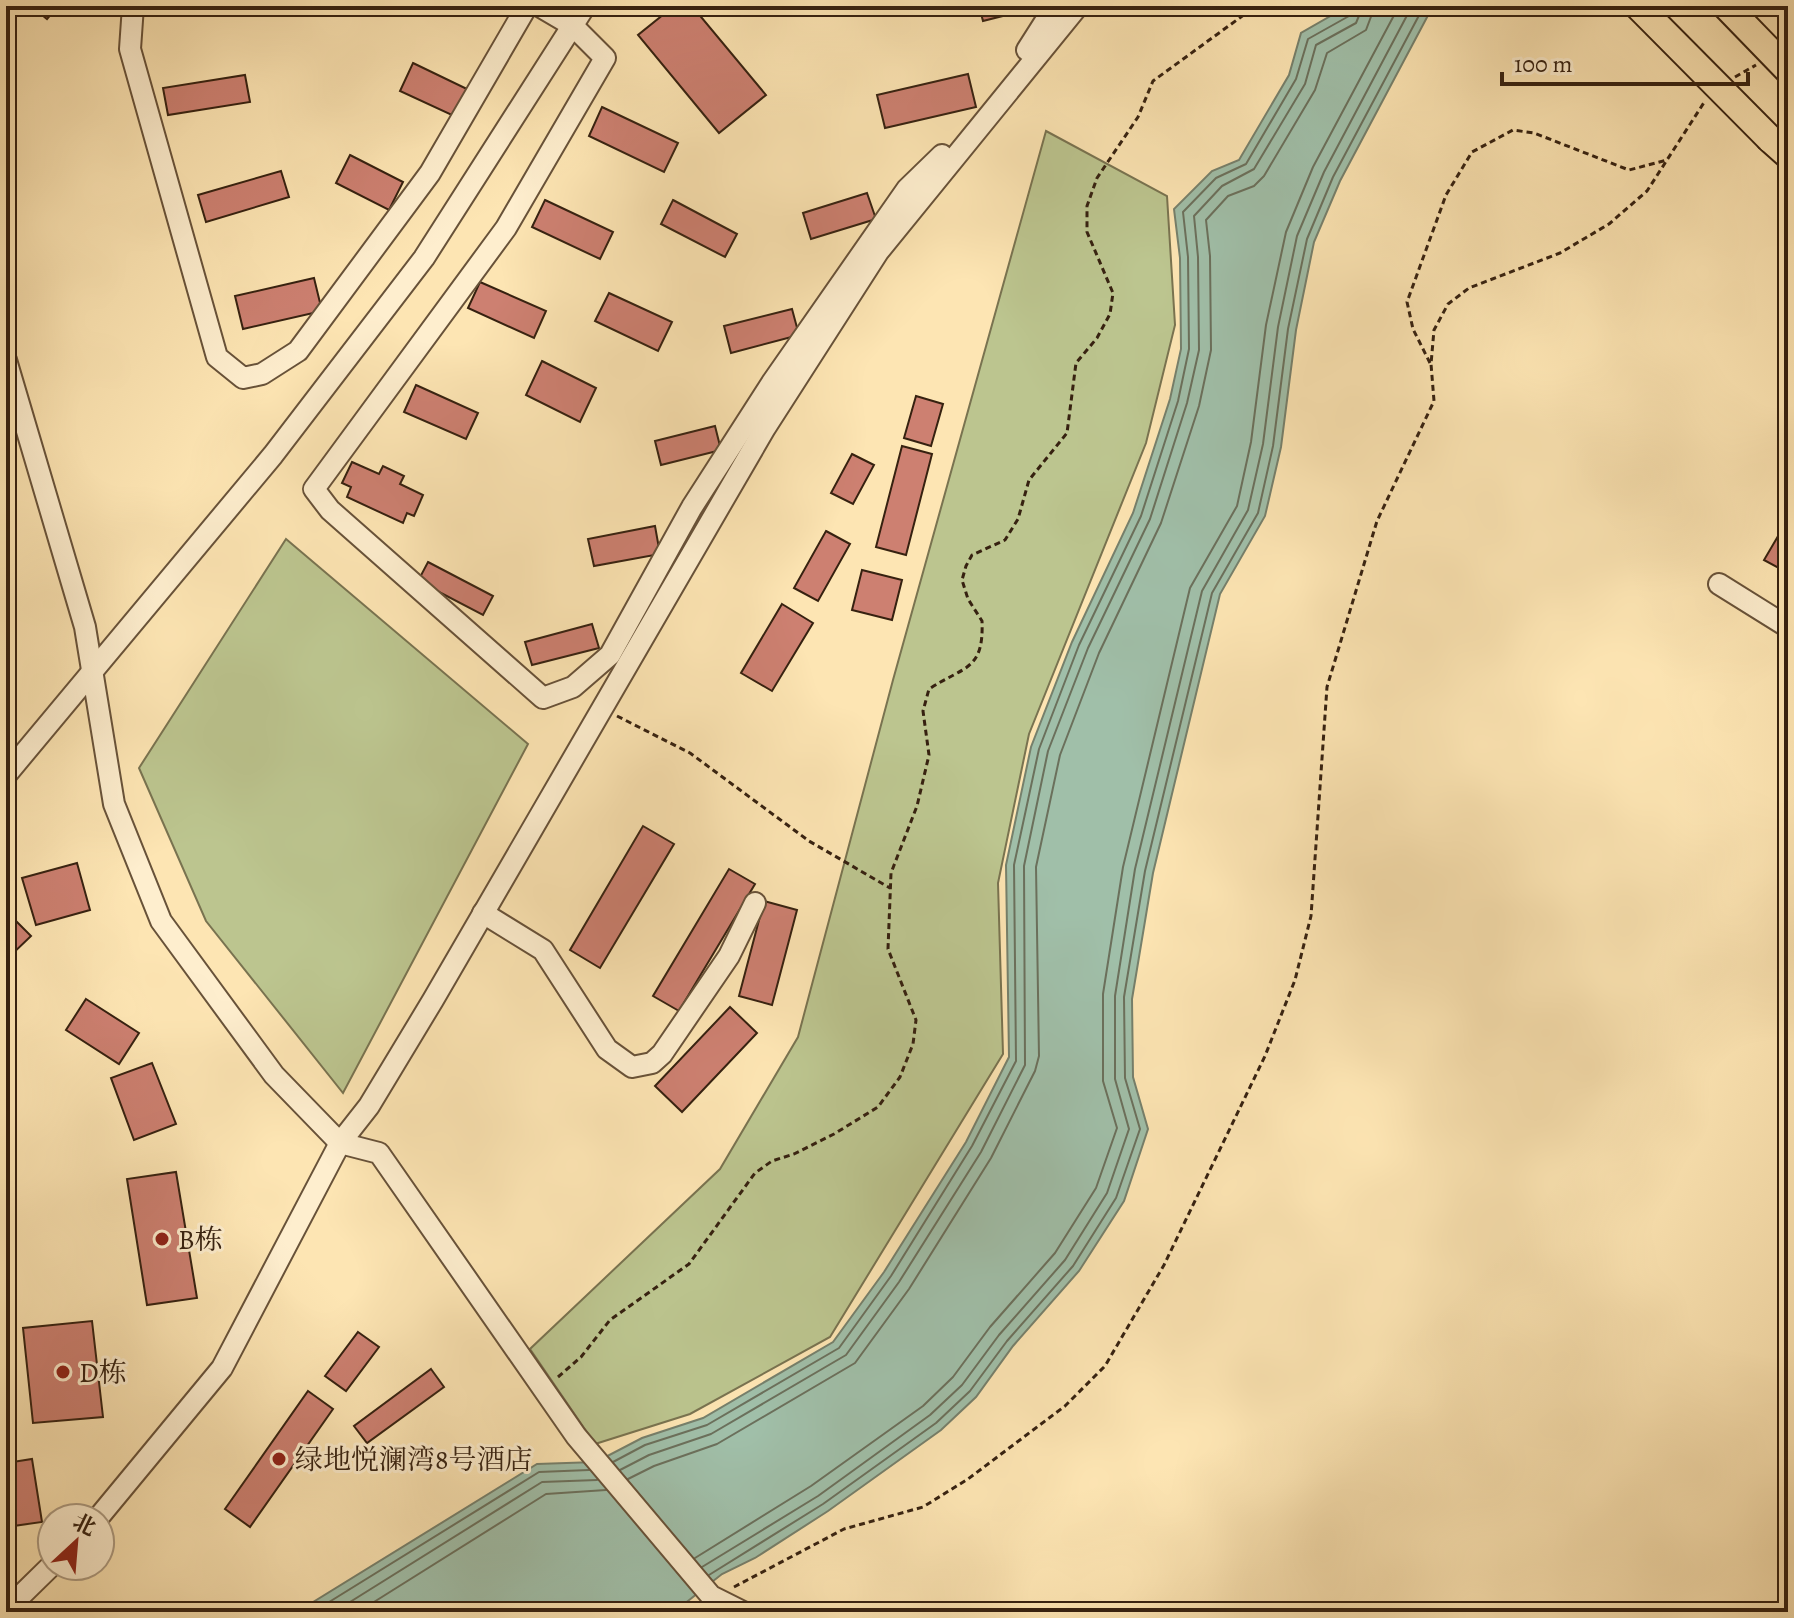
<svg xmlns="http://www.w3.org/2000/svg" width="1794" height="1618" viewBox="0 0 1794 1618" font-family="Alegreya,'Noto Serif SC',serif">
<rect width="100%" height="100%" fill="#fde5b3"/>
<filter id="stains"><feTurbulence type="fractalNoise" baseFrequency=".0025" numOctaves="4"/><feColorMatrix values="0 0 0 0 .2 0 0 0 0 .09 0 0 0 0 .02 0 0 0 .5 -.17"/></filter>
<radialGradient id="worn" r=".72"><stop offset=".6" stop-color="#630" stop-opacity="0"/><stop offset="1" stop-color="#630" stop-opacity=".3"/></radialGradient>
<g fill="#bcc58f" stroke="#797350" stroke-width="2">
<path d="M1046,131L1167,196L1175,325L1146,443L1029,734L998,883L1003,1054L830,1337L690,1414L595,1444L530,1349L720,1169L798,1037L893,680Z"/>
<path d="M286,539L528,744L343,1093L206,921L139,768Z"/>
</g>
<path fill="#a0bfa9" stroke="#76806c" stroke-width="2" d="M1348,6H1433L1340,181L1314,242L1296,330L1281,447L1265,516L1220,594L1153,873L1132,999L1133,1077L1148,1129L1124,1201L1079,1271L1013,1346L976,1397L941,1430L828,1511L755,1558L722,1574L674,1612H297L537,1464L596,1462L642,1438L703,1418L833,1342L884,1272L966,1142L1009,1057L1006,865L1031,747L1072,642L1133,513L1170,399L1181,349L1180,258L1174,209L1212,171L1239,160L1289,75L1301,33Z"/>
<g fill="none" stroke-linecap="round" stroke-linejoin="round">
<g stroke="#6b705c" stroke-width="2">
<path d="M613,1462L645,1445L707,1425L839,1348L891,1276L972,1146L1016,1061L1014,865L1039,749L1079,645L1141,516L1178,401L1189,349L1188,257L1183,212L1216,178L1246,164L1296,79L1308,39L1349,16L1353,6"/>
<path d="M620,1470L649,1455L711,1434L846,1355L899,1282L981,1152L1025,1065L1024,866L1048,751L1088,648L1150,519L1187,403L1199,350L1198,257L1194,216L1222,186L1254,169L1305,84L1316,45L1356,23L1363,6"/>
<path d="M628,1479L654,1466L717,1444L855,1363L909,1289L991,1158L1035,1071L1039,1056L1036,867L1060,755L1099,653L1161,523L1199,406L1211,350L1210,256L1206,220L1228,196L1254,186L1264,176L1315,90L1327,53L1366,30L1375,6"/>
<path d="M695,1558L811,1486L923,1406L953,1377L990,1327L1055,1253L1096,1188L1117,1128L1103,1081V994L1123,867L1190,588L1237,506L1251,442L1266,325L1286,232L1313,167L1399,6"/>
<path d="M702,1567L818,1496L930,1415L962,1385L999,1335L1065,1260L1107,1193L1129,1129L1115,1079V996L1135,869L1202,591L1248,510L1263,444L1278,327L1297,236L1324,172L1412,6"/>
<path d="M709,1575L823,1504L936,1423L970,1391L1007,1341L1073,1266L1116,1198L1140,1129L1125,1078L1124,997L1145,871L1212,593L1258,513L1273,446L1288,329L1307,239L1333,177L1424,6"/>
<path d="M313,1612L539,1472L589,1470"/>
<path d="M334,1612L542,1482L597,1480"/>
<path d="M358,1612L546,1494L606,1490"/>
</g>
</g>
<g fill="#cd8071" stroke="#362110" stroke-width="2">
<path d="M31,6H58L47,19Z"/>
<path d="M483,6H514L510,17Z"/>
<path d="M674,6H692L766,95L719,133L638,35Z"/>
<path d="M979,6H1042L983,21Z"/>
<path d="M413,63L467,89L454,116L400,91Z"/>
<path d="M968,74L976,107L885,128L877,95Z"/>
<path d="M245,75L250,102L168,115L163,88Z"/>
<path d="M602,107L678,143L664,172L589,136Z"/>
<path d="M350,155L403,182L389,210L336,183Z"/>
<path d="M281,171L289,197L206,222L198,195Z"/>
<path d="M867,193L876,219L811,239L803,213Z"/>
<path d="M545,200L613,232L600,259L532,227Z"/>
<path d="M673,200L737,234L725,257L661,224Z"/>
<path d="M314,278L322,311L243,329L235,296Z"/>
<path d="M480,282L546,311L534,338L468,308Z"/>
<path d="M609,293L672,322L658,351L595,321Z"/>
<path d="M792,309L799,335L731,353L724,326Z"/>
<path d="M542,361L596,388L580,422L526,395Z"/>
<path d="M416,385L478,413L466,439L404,412Z"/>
<path d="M916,396L943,404L931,446L904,438Z"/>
<path d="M715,426L721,450L661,465L655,441Z"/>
<path d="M902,446L932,454L906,555L876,547Z"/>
<path d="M852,454L874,465L853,504L831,493Z"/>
<path d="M352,462L379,474L383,466L404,476L400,484L423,495L414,516L407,513L403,523L347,497L351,487L342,483Z"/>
<path d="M1788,519V573L1764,560Z"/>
<path d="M655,526L660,554L594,566L588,539Z"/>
<path d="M826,531L850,544L818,601L794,588Z"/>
<path d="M428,562L493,596L483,615L418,581Z"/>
<path d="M862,570L902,580L892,620L852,610Z"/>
<path d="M782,604L813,623L772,691L741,673Z"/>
<path d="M592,624L599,648L532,665L525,642Z"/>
<path d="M643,826L674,844L600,968L570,950Z"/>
<path d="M77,863L90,910L36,925L22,878Z"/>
<path d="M729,869L755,884L679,1011L653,996Z"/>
<path d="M764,901L797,910L772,1005L739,996Z"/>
<path d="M6,911L31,936L6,960Z"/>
<path d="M86,999L139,1033L119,1064L66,1030Z"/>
<path d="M730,1007L757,1033L682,1112L655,1086Z"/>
<path d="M152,1063L176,1124L134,1140L111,1078Z"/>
<path d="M176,1172L197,1298L147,1305L127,1179Z"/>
<path d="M92,1321L103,1417L33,1423L23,1328Z"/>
<path d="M358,1332L379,1347L346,1391L325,1376Z"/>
<path d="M431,1369L444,1387L367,1443L354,1426Z"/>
<path d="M308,1391L333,1409L250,1527L225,1509Z"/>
<path d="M32,1459L42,1522L6,1527V1463Z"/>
</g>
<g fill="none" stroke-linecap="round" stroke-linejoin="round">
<g stroke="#685239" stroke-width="24">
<g id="minor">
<path d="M133,6L130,49L217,357L243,378L262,374L298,351L430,173L527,6"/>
<path d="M539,6L573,26L605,58L506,228L314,489L330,510L543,698L573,687L610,655L692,507L773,381L907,189L942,155"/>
<path d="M1027,50L1055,6"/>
<path d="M6,360L85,627L114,804L161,921L274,1075L340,1143L369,1106L433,1000L765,428L878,252L1078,6"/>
<path d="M1719,584L1788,627"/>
<path d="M6,775L273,455L424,258L585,6"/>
<path d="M483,913L543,950L607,1049L632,1067L652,1063L662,1054L729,956L755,903"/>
<path d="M98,1518L222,1368L340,1143L379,1153L576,1436L711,1596L743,1612"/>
<path d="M6,1610L52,1565"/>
</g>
</g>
<g stroke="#362110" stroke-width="30">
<path id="major" d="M1770,139L1788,155"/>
</g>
<g stroke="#362110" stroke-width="3" stroke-dasharray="6 4" stroke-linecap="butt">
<path d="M1735,77L1756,65"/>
<path d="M1430,363L1413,329L1407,302L1446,195L1472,152L1513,130L1534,133L1629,170L1667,160"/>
<path d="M617,716L690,753L809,841L890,888"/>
<path d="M558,1377L581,1357L610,1320L689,1264L755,1173L772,1161L794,1154L834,1134L878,1107L900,1077L913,1044L916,1020L888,949L891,873L917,806L929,755L923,711L929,689C964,666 984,671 982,621L968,599L962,580L966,566L972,555L1005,540L1018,519L1029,480L1067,433L1076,363L1097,338L1110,314L1113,293L1087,232V206L1097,178L1138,117L1153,81L1256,6"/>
<path d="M734,1587L844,1529L923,1507L968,1479L1065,1406L1105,1366L1164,1265L1265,1056L1295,980L1311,916L1327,687L1377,521L1434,401L1431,364L1434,330L1448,304L1469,288L1560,253L1609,224L1647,191L1705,101"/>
</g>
<use href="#minor" stroke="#feeece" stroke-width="20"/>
<use href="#major" stroke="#fde5b3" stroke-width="26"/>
<g stroke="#362110" stroke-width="30" stroke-linecap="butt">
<g id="major-bridge">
<path d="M1638,6L1770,139"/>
<path d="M1726,6L1788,70"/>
</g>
</g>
<use href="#major-bridge" stroke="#fde5b3" stroke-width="26"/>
</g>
<g fill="#8f2418" stroke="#feeece" stroke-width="3">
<circle cx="162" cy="1239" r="8"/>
<circle cx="63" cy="1372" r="8"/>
<circle cx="279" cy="1459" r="8"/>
</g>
<g text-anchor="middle" stroke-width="6" stroke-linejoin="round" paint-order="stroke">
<g font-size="28" fill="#362110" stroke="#feeece" text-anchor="start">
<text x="178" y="1249">B栋</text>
<text x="79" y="1382">D栋</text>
<text x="295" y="1469">绿地悦澜湾8号酒店</text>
</g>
</g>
<rect width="1794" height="1618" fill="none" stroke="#fde5b3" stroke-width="32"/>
<rect x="8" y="8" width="1778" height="1602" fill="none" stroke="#362110" stroke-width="4"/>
<rect x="16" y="16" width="1762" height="1586" fill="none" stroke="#362110" stroke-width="2"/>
<g transform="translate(76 1542) rotate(26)"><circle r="38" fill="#feeece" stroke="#ae9c82" stroke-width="2"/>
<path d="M0-6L14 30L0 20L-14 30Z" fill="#8f2418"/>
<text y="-12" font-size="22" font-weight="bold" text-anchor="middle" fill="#362110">北</text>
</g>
<path d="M1502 72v12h246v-12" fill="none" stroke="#362110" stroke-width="4"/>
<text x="1514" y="72" font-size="24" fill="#362110" stroke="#feeece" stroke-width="6" paint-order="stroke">100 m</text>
<rect width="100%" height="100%" filter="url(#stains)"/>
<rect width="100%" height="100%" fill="url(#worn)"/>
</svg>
